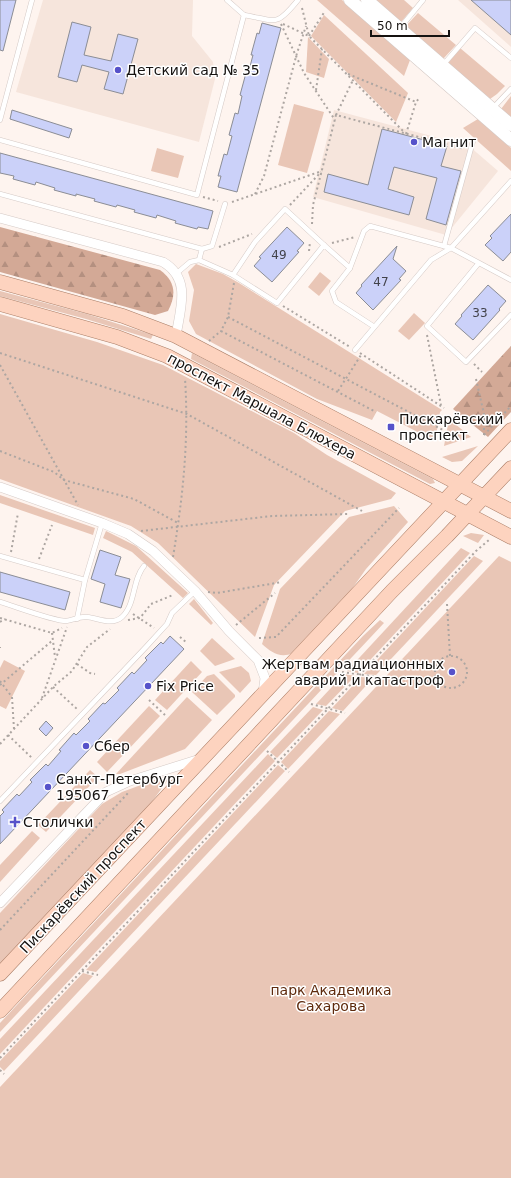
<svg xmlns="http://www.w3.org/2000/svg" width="511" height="1178" viewBox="0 0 511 1178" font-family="'DejaVu Sans',sans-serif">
<defs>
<pattern id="forest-firs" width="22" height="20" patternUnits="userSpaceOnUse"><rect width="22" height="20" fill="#d3a996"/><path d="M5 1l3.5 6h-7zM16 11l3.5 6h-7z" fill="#b49080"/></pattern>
</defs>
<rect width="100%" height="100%" fill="#fef4ef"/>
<g fill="#f6e5dc">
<path d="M43,0H193L192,36L213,62L215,79L199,142L16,92Z"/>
<path d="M458,0H511V47Z"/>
<path d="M334,110L469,146L498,171L446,235L313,197Z"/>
</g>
<g fill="#e9c6b6">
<path d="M317,0H342L410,60L404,76Z"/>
<path d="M376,0H404L413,8L401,22Z"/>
<path d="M418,13L456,45L443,59L406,26Z"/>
<path d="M324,15L408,93L396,122L311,36Z"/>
<path d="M308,37L329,59L324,78L306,72Z"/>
<path d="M460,48L505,86L497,94L490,99L448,63Z"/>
<path d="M511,96V118L501,109Z"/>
<path d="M294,104L324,112L307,173L278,165Z"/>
<path d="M478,119L511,148V171L463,128Z"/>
<path d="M157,148L184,156L178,178L151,171Z"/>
<path d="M196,264L223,274L239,283L442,410L440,412L435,441L377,411L372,420L317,399L196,334L189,321L194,290L188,272Z"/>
<path d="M320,272L331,281L319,296L308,287Z"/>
<path d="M0,291L87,314L153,335L151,339L86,319L0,296Z"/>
<path d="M414,313L425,323L409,340L398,331Z"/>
<path d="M0,314L97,342L163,365L294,433L327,455L396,493L391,499L345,511L274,585L255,637L158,543L131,526L0,479Z"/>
<path d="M192,353L433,479L435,483L430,484L191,359Z"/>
<path d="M449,419L471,437L444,446Z"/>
<path d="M478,446L462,461L452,462L442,457Z"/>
<path d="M0,495L95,528L93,535L0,503Z"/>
<path d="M394,506L408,522L366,569L349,593L293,653C280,659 271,652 262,644L280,589L349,517Z"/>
<path d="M106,531L136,546L188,593L183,598L132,552L103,538Z"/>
<path d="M471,533L484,535L478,543L463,536Z"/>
<path d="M461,548L470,553L358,673L347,671Z"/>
<path d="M474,556L483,561L376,675L364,674Z"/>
<path d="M499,556L511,562V1178H0V1087Z"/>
<path d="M194,599L213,623L211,625L189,604Z"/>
<path d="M380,620L384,623L0,1032V1023L363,636Z"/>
<path d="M212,638L235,659L215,666L200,651Z"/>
<path d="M4,660L25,671L6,709L0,706V668Z"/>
<path d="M191,661L202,672L167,710L155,700Z"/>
<path d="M241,666L249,673L251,681L240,693L219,672Z"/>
<path d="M214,674L235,695V697L217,715L192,692L207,676Z"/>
<path d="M344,674L355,676L326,706L316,704Z"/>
<path d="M361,677L373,678L343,711L332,708Z"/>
<path d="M187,697L212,720L185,749L120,774H116Z"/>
<path d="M149,706L160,716L107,772L97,762Z"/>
<path d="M313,707L323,710L277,758L270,752Z"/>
<path d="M329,711L340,714L288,769L281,762Z"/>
<path d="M268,754L275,761L0,1054V1039Z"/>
<path d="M278,765L285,771L96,972L86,970Z"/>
<path d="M90,770L98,777L46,832L38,825Z"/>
<path d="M168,775L170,777L146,810L0,965V913L102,804L122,792Z"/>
<path d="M32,831L40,838L0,882V865Z"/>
<path d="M83,973L93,976L4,1071L0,1067V1061Z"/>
</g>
<g fill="url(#forest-firs)">
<path d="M0,227L160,270C175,281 177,294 168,311L155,315L0,272Z"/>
<path d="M511,346V412L488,437L453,409Z"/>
</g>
<g fill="#cbd1f9" stroke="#8b8d95">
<path d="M0,0H16L3,51L0,50Z"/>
<path d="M471,0H511V35Z"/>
<path d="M72,22L91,27L84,55L111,61L118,34L138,39L123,94L104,89L109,72L82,65L77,82L58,77Z"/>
<path d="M262,23L281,28L237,192L218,187L221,176H218L224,154L227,155L232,136L229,135L235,113L238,114L242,96L240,95L246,73L248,74L253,55H251L257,33L259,34Z"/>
<path d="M12,110L72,129L69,138L10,119Z"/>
<path d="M382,129L447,146L441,166L461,171L446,225L426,219L437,178L394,167L388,189L414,197L409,215L324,192L328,174L368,185Z"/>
<path d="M0,153L213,211L208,229L198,227L197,229L175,223L176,221L157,215L156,218L134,212L135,210L117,205L116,207L94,201L95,199L76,194V196L54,190L55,188L36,182L35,185L13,179L14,176L0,173Z"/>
<path d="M511,214V252L503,261L485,245L492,238L490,236Z"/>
<path d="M287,227L304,243L297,251L299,252L272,282L254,266L261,258L259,257Z"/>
<path d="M397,246L393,259L406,271L399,279L401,280L373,310L356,293L362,286L361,285Z"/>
<path d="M488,285L506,301L499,309L500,310L473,340L455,324L462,316L461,315Z"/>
<path d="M100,550L121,557L115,575L130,579L121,608L100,602L105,584L91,579Z"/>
<path d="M0,572L70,592L65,610L0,592Z"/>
<path d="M170,636L184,649L0,844V816L4,812L2,810L17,794L19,796L32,782L30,780L46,764L48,766L61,751L59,750L74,733L76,735L90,721L88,719L103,703L105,704L119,690L117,688L132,672L134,674L147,660L145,658L161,642L163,644Z"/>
<path d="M46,721L53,728L46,736L39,729Z"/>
</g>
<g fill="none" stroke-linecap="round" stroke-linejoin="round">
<g stroke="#d5cac6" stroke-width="5.5">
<g id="lane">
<path d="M227,0L244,15"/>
<path d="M400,28L423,0"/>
<path d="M443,65L475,28L511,58"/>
<path d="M493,108L511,89"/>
<path d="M0,120L32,0"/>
<path d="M0,140L197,195L244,15C277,21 276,27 298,0"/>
<path d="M0,194L202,249L199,260"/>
<path d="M444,246L473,141"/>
<path d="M202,249L212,246L225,204"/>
<path d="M478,264L427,326L466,362L511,315"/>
<path d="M350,268L332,291L336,302L373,326"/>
<path d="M177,273L190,262L199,260L233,275L277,303L324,245L350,268L364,231L370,226L451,248L511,280"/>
<path d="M233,275L255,242L285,209L324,245"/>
<path d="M355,350L431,260L451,248L511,181"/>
<path d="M0,556L85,580"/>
<path d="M0,602C14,606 53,621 66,621C73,620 80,616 87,617C98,618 112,626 122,617C136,604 132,580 144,566"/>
<path d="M77,619L85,580L102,523"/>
<path d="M0,801L146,647L167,624L172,613L195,591"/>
</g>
</g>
<g stroke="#d5cac6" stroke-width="10">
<g id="street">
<path d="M0,218L163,262C192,279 180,309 176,336"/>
<path d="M0,487L102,523L128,534L153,551L195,591L229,631L258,660L265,678L263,693"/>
<path d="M0,903L106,792L130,781L200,759"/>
</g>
</g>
<g stroke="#d5cac6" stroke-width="13">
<g id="secondary">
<path d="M350,0L511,140"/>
<path d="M367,0L511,125"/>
</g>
</g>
<g stroke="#aa7d66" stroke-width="15">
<g id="primary">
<path d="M0,282L123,316L176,336L511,511"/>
<path d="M0,304L117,337L167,356L511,537"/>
<path d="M0,974L511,430"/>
<path d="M0,1011L392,591L447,536L511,468"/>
</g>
</g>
<g stroke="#ada6a2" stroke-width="2" stroke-dasharray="2 3" stroke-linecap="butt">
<path d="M302,8L309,36"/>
<path d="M281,24L304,73L335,120"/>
<path d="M283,24L309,36L405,133"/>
<path d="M309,36L325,11"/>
<path d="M348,74L416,102"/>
<path d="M316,90L322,49"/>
<path d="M336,115L353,80"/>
<path d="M406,134L416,102L420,97"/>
<path d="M255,194L264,176L297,53L306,26"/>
<path d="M203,197L218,201"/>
<path d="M232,202L322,171"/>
<path d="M290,205L321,172"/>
<path d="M312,224L313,205L336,115L464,149"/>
<path d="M332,243L355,237"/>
<path d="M219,247L252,234"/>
<path d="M309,251L310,242"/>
<path d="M234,283L228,317L221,331L376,412"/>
<path d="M283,306L350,347"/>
<path d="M228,317L443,430"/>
<path d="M427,335L441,405"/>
<path d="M209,341L221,331"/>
<path d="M0,353L187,414L362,511"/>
<path d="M360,353L444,408"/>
<path d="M474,364L482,372"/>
<path d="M0,365L78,505"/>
<path d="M476,379L484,414V435"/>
<path d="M338,391L361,355"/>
<path d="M484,435L511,406"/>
<path d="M0,451L54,472L64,480L134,499L178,523"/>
<path d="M141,531L272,516L349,514"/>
<path d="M11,552L18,513"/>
<path d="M173,557C183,496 189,441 185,378"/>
<path d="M39,559L52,525"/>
<path d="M208,592L217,593L282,582"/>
<path d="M447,604L450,656"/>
<path d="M133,614L154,628"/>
<path d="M0,618L52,633L62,628"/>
<path d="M128,620L140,618L151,604L173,595"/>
<path d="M0,622L5,619"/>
<path d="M236,625L275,593"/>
<path d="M52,633L55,657"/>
<path d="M180,637L187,643"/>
<path d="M259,638L276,637L399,508"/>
<path d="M0,647V648"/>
<circle cx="451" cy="672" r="16"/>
<path d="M77,664L90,673L95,674"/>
<path d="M342,672L378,677"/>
<path d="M0,681L12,697L14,729"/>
<path d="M0,685L53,640"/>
<path d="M53,687L77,709"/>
<path d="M42,698L67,627"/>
<path d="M149,700L165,715"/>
<path d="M311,704L345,713"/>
<path d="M8,735L32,758"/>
<path d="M0,744L53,687L72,671L87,647L110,629"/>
<path d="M267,751L289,772"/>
<path d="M0,930L129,792"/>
<path d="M82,971L98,975"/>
<path d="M0,1058L476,551L489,540"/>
<path d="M0,1070L4,1074"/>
</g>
<use href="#lane" stroke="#fff" stroke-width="4.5"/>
<use href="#street" stroke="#fff" stroke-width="9"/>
<use href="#secondary" stroke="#fff" stroke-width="12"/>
<use href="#primary" stroke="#fdd3bf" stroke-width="14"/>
</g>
<g fill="#5652ca" stroke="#fff" stroke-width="1.5">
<circle cx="118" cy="70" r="4"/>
<circle cx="414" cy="142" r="4"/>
<rect x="387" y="423" width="8" height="8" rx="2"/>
<circle cx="452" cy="672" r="4"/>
<circle cx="148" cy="686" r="4"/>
<circle cx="86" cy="746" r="4"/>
<circle cx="48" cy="787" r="4"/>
<path d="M13 816h4v4h4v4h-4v4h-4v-4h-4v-4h4z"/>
</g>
<g text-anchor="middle" stroke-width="3" stroke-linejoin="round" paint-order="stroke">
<g font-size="12" fill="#42424a">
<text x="279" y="259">49</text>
<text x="381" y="286">47</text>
<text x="480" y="317">33</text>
</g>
<g font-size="14" fill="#151210" stroke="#fff" text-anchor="start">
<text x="126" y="75">Детский сад № 35</text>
<text x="422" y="147">Магнит</text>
<text x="399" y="424">Пискарёвский<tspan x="399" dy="16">проспект</tspan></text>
<text x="444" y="669" text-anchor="end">Жертвам радиационных<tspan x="444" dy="16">аварий и катастроф</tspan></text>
<text x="156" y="691">Fix Price</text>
<text x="94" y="751">Сбер</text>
<text x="56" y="784">Санкт-Петербург<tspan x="56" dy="16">195067</tspan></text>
<text x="23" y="827">Столички</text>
</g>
<g font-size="14" fill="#151210" stroke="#fff">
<text transform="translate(262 406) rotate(28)" y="5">проспект Маршала Блюхера</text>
<text transform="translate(83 886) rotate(-47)" y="5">Пискарёвский проспект</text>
</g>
<g font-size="14" fill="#5e2a0d" stroke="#fff">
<text x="331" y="995">парк Академика<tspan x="331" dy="16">Сахарова</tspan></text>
</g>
</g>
<path d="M371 30v6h78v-6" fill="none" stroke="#151210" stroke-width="2"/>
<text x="377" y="30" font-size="12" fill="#151210" stroke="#ffffff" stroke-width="3" paint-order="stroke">50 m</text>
</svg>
